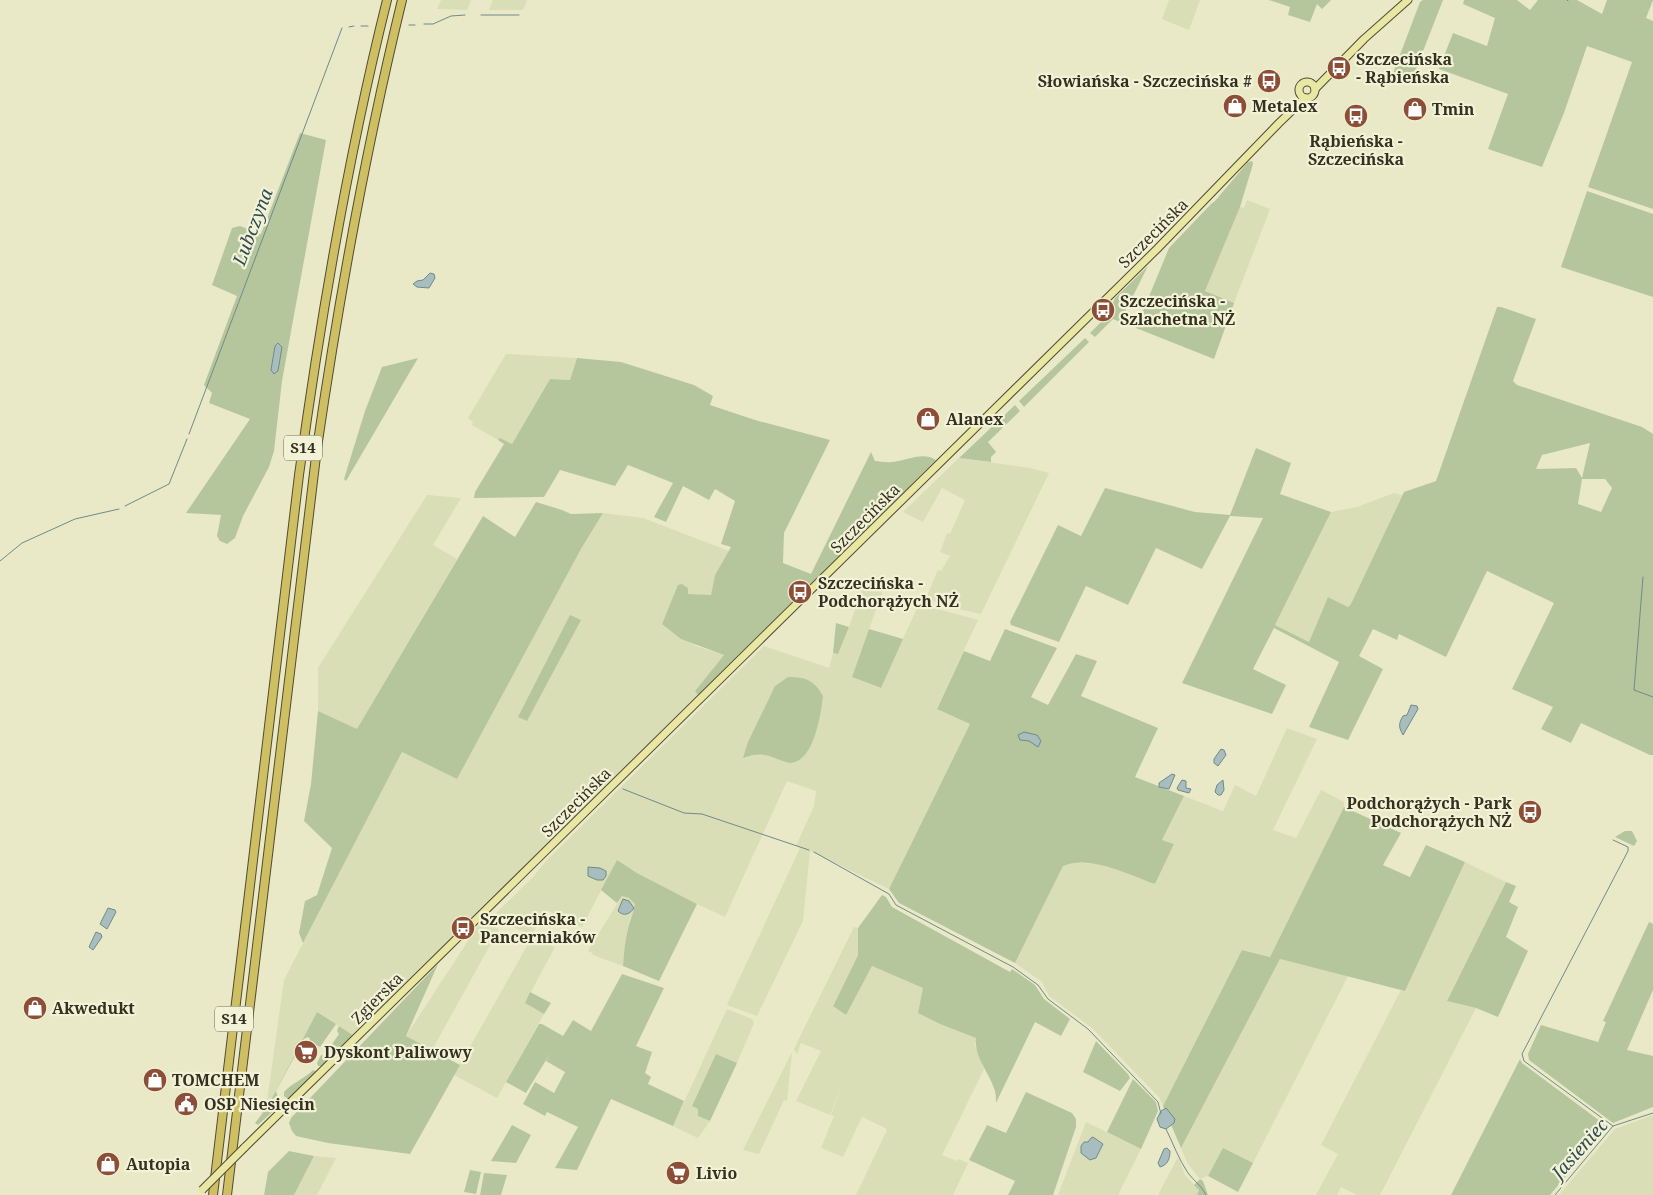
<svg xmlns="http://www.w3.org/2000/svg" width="1653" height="1195" viewBox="0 0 1653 1195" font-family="'Noto Serif',serif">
<rect width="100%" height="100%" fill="#e9e9c8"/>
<g fill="#d9deb6">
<path d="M441,0H471L467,10L437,9Z"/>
<path d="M493,0H527L523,10H489Z"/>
<path d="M1169,0H1200L1189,30L1162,19Z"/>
<path d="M1247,200L1270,209L1234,303L1205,291L1240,207L1244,208Z"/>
<path d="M506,354L577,358L570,380L550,379L512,444L500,438L498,440L472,425L473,422L468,418Z"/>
<path d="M959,458L1030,468L1049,473L981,614L954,608L926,598L938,570L941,571L950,556L940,552L947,533L950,534L965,500L942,488L923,522L903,512Z"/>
<path d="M1394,493L1402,495L1382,540L1351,604L1348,607L1328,597L1309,642L1275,625L1331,512L1357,507Z"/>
<path d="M427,495L461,498L433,545L457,559L357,730L318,711V668Z"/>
<path d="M603,513L643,518L729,551L715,575L711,596L687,594L666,615L662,623L696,646L724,655L695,691L699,696L354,1036L317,1012L270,1102L267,1101L284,980L402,752L457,779L581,549Z"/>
<path d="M864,584L883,590L852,677L880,688L919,604L978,620L937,708L970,724L889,889L810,851L803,921L757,1016L727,1005L800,848L796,846L814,806L816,791L787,781L725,917L697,904L637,873L617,860L582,927L549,911L531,934L490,919L533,877L547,860L764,646L829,668L833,653L838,654L849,627Z"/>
<path d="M1287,728L1317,739L1273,830L1296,838L1321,790L1344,802V807L1270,957L1242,950L1163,1106L1159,1097L1092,1028L1049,996L1042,982L1015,963L1063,866L1071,862L1106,865L1155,884L1174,844L1162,840L1184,796L1223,811L1235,785L1256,796Z"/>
<path d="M1465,862L1506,882L1447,1001L1476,1008L1380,1195H1357L1341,1187L1337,1195H1316L1338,1154L1321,1145L1401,990L1405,991Z"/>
<path d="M622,896L629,898L635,904L634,911L630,918L626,936L623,966L593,955L592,953L588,951Z"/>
<path d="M481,921L499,929L432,1050L406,1036Z"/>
<path d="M854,927L858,928V954L833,1005L846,1014L872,966L924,988L940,1024L977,1038L975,1045L984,1069L942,1155L957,1161L958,1159L968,1163L953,1195H856L887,1130L885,1128L862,1117L843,1157L821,1148L834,1116L831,1115L843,1083L830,1115L796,1101L821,1051L801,1043L797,1054L794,1049Z"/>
<path d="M531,939L555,947L525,1003L544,1014L497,1098L454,1075Z"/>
<path d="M1280,959L1348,976L1253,1163L1223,1149L1208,1176L1200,1179L1188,1164L1181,1148Z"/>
<path d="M727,1009L752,1019L754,1023L737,1063L716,1054L692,1106L698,1109V1116L710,1121L698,1138L673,1126Z"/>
<path d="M792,1052L787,1101L784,1100L759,1154L743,1150Z"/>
<path d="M1653,1115V1195H1559L1615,1129Z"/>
<path d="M1086,1122L1141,1149L1118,1195H1058Z"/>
<path d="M314,1156L336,1158L317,1195H294Z"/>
<path d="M1178,1157L1185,1175L1199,1190L1197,1195H1158Z"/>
</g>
<g fill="#b5c69d" fill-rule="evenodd">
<path d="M1269,0H1331L1322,9L1317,4L1310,22L1288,15L1290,7Z"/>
<path d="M1423,0H1443L1411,82L1392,76L1420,2Z"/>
<path d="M1464,0H1517L1530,10L1538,0H1577L1602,14L1607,0H1653L1646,18L1653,21V209L1588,187L1632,62L1587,46L1564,113L1542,167L1488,149L1508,94L1439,69L1453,33L1487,46L1495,18L1463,4Z"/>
<path d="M300,133L326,140L282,381L274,451L269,467L243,516L235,538L227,544L220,541L217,536L221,515L186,513L250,419L209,403L212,393L204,385L237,296L212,285L232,228L240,226L261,234Z"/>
<path d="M1252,161L1253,164L1240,207L1205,291L1234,303L1214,359L1136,328L1169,248L1211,204L1215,201L1248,162Z"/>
<path d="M1587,191L1653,214V297L1561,267Z"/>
<path d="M1148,266L1120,322L1113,319L1095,337L1090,333L1109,314L1115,298Z"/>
<path d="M1497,307H1501L1536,319L1513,381L1517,385L1642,427L1653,434V755H1650L1581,723L1571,743L1541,729L1553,707L1512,689L1554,603L1487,571L1446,657L1399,634L1397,640L1373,629L1359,656L1383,669L1348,740L1309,727L1339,662L1274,628L1253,669L1286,685L1272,714L1182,683L1263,518L1230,516L1202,569L1156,548L1128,605L1086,586L1059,642L1011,625L1010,622L1058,525L1081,536L1105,488L1195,512L1230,515L1256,448L1291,463L1280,494L1331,512L1275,625L1309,642L1328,597L1348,607L1351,604L1404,492L1436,481ZM1590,443L1582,478L1576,468L1536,469L1542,455ZM1582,479H1605L1612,488L1601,512L1578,504Z"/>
<path d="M1085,338L1089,342L1024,407L1019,401Z"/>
<path d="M418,358L346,481L344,479L365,411L382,367Z"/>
<path d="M577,358L621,362L694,385L713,396L710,405L755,420L830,440L784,533L783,563L811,574L871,452L875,461C880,461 886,463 892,462C907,461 922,451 936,460L699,696L695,691L724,655L681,639L662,624L678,585L682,584L688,588V594L711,595L715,575L731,547L721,544L735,501L715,489L709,500L683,486L666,522L654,517L673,483L628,465L615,486L560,470L544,497L474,498L475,492L504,444L498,440L500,438L512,444L550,379L570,380Z"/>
<path d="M1015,405L1020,411L988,442L996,452L991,457V462L959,458Z"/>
<path d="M536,502L562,510L571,514L603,513L581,549L457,779L402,752L303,943L299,933L305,901L317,895L332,848L304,821L311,784L318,711L357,729L483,516L515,537Z"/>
<path d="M570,615L581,620L527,721L518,717Z"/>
<path d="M836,623L849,627L838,654L833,653Z"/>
<path d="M869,629L903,639L881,688L852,677Z"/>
<path d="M1005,629L1057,648L1031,697L1048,705L1076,654L1097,661L1081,696L1158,728L1135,777L1184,796L1162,840L1174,844L1155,884C1130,875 1089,854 1063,866L1015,963L899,903L889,889L970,724L937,709L964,651L990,661Z"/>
<path d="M788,677C806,677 814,680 823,696C821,714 814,761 791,763C788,763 784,761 780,760C765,754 758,752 743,758L748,742L775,686Z"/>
<path d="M1344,807L1401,833L1383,865L1410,877L1426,845L1465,862L1405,991L1280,959L1181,1148L1163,1106L1242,950L1270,957Z"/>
<path d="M1625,831H1632L1637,841L1634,846L1615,837Z"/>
<path d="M617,860L637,873L697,904L659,981L623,966C624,953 625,940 628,928C630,920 634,912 635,904L629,898L622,896L617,903L601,890Z"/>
<path d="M1506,882L1516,886L1509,902L1518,907L1506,937L1528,951L1498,1017L1476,1008L1447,1001Z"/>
<path d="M882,895L886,897L892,907L1010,972L1012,969L1035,985L1044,999L1070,1019L1061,1036L1035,1022L996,1103C996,1099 996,1095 995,1091C990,1073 974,1058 976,1038L940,1024L918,1013L923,988L872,966L846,1015L833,1006L858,955V928Z"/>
<path d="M1649,922L1653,924V990L1627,1050L1653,1056V1107L1613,1123L1529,1060L1528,1054L1541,1025L1598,1042L1606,1022L1603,1021Z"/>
<path d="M438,964L406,1036L460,1065L410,1154L328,1143L296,1136L292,1131L289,1123L291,1118Z"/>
<path d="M622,974L664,988L636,1046L652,1052L645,1073L651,1077L648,1084L684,1101L673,1126L611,1099L577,1170L555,1168L578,1127L547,1112L545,1116L523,1104L535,1082L554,1093L565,1072L546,1061L551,1052L526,1093L506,1082L539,1024H542L563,1036L573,1020L591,1031Z"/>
<path d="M530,992L551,1003L544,1014L525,1003Z"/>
<path d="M317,1012L336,1024L320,1047L309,1041L310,1039L308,1037L304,1039L276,1091L278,1098L276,1097L273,1099L274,1103L277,1104L280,1101L279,1099L281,1102L280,1105L258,1125L255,1123L262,1114L267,1101L270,1102Z"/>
<path d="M339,1026L354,1036L323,1066H318L317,1063L321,1055L325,1056L326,1054L323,1051L327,1052L328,1050L325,1048L326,1045L330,1047L339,1034L337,1031Z"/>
<path d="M1096,1041L1128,1074L1130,1078L1120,1091L1083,1072Z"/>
<path d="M716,1054L737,1063L710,1121L698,1116V1109L692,1106Z"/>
<path d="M1520,1059L1522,1063L1608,1127L1550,1195H1451Z"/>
<path d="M313,1070L317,1072L316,1074L288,1099L284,1096V1092C292,1083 304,1079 313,1070Z"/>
<path d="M1133,1079L1156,1102L1158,1111L1141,1149L1107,1132Z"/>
<path d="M1026,1092L1072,1113L1076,1119V1127L1053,1195H1008L1015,1181L969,1160L987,1125L1006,1133Z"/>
<path d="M512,1125L531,1135L516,1163L491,1161Z"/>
<path d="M1223,1148L1253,1163L1238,1192L1208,1176Z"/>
<path d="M289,1151L314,1156L294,1195H264L268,1172Z"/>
<path d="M470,1170L481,1172L476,1194L464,1192Z"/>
<path d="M484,1173L507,1175L501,1195H480Z"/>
<path d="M1200,1179L1203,1181L1208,1195H1197L1199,1190L1194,1185Z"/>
</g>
<g fill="#a8bebe" stroke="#708a8b">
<path d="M430,273L434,274L435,278L429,288L417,287L413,284L417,281L423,280Z"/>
<path d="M278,343L282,347L278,371L274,374L271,370L275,346Z"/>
<path d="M1411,705L1417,706L1418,709L1403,735C1399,728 1398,724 1403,716L1407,715Z"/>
<path d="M1024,732L1037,735L1041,741L1038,747L1029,741L1020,740L1018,735Z"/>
<path d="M1221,749L1224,750L1226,755L1218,766L1214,763V759Z"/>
<path d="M1172,774L1175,775L1169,789L1159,787V783Z"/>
<path d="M1182,780L1186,781V788L1191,789L1189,793L1178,790L1177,788Z"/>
<path d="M1223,780L1224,790L1221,795H1218L1215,792L1217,785Z"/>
<path d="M588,867L600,868L606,871V876L603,880H597L588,876Z"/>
<path d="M623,899L629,901L634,908C630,914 624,917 618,911Z"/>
<path d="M108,908L115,910L116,912L107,929L100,924Z"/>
<path d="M96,932L101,934L102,937L93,950L89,947Z"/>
<path d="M1166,1108L1175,1119L1174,1123L1166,1129L1160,1127L1157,1119L1161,1111Z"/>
<path d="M1093,1137L1103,1144L1096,1158L1090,1160L1081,1153V1146L1084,1142H1088L1091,1138Z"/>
<path d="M1167,1148L1170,1151C1170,1158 1168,1165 1160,1167L1158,1163L1164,1149Z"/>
</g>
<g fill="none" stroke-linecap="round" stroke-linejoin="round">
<g stroke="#708a8b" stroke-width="1">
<path d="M1567,0L1568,1"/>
<path d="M481,15H519"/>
<path d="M424,24H433L451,16L465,15"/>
<path d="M409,25H415"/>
<path d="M361,26H368"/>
<path d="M349,27L354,26"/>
<path d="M189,434L342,28"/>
<path d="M125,506L169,484L187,439"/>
<path d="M0,561L22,543L75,519L119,509"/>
<path d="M1643,577L1634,690L1653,697"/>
<path d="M623,789L684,813L702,814L809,850"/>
<path d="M814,852L889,894L896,905L1013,967L1038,985L1048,999L1088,1029L1158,1102L1161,1114"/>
<path d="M1613,1126L1524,1061L1522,1054L1628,851V847L1613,840"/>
<path d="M1166,1129C1173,1143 1179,1160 1188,1173C1194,1181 1201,1185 1206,1195"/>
<path d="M1555,1195L1613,1126L1653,1113"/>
</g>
<g stroke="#524a32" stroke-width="9">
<g id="major">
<circle cx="1307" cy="90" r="8"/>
<path d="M1315,89L1364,39L1408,0"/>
<path d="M244,1148L1157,249L1279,123L1305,98"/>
</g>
</g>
<g stroke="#524a32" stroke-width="10">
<g id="highway">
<path d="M213,1195L299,475C321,315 348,156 387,0"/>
<path d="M227,1195L317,448C339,298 366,148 402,0"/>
</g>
</g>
<use href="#major" stroke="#e8e7a4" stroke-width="7"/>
<use href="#highway" stroke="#cebf63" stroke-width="8"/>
<g stroke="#524a32" stroke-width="9" stroke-linecap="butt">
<path id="major-bridge" d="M202,1190L244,1148"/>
</g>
<use href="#major-bridge" stroke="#e8e7a4" stroke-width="7"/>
</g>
<defs>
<g id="bus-disc" transform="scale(1.25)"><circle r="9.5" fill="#8c4e36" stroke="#f2f2d6"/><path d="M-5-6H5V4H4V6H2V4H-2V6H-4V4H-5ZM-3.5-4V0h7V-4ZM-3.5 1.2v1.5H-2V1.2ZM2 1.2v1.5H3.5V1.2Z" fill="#fff"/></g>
<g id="shop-disc" transform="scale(1.25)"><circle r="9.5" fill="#8c4e36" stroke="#f2f2d6"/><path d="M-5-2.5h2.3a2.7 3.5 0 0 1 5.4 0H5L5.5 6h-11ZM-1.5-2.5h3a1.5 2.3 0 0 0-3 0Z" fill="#fff"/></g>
<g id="supermarket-disc" transform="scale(1.25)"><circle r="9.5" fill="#8c4e36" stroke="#f2f2d6"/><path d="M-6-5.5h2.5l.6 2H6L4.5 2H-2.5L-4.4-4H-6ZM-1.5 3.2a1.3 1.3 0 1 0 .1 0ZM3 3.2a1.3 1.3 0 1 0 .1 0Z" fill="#fff"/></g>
<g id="civic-disc" transform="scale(1.25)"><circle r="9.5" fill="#8c4e36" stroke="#f2f2d6"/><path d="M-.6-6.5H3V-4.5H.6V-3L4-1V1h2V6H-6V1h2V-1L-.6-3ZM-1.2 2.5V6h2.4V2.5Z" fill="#fff"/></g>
</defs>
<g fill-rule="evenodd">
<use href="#bus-disc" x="1339" y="68"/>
<use href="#bus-disc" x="1269" y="81"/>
<use href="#shop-disc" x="1235" y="106"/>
<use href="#shop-disc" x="1415" y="109"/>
<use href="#bus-disc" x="1356" y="116"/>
<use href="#bus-disc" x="1103" y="310"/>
<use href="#shop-disc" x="928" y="419"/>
<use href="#bus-disc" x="800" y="592"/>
<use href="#bus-disc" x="1530" y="812"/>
<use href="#bus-disc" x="463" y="928"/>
<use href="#shop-disc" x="35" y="1008"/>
<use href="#supermarket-disc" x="306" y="1052"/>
<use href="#shop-disc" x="155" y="1080"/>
<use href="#civic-disc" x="186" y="1104"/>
<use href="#shop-disc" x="108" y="1164"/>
<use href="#supermarket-disc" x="678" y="1173"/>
</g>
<g text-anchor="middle" stroke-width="4.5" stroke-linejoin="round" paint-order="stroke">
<g fill="#f2f2d6" stroke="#6e6b57" stroke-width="1">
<rect x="284" y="435.5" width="38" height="25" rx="4"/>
<rect x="215" y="1006.5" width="38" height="25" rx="4"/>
</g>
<g font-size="15" font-weight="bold" fill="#353121">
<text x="303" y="453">S14</text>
<text x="234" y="1024">S14</text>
</g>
<g font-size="16" font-weight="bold" fill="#353121" stroke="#f2f2d6" text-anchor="start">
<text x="1356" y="65">Szczecińska<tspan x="1356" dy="18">- Rąbieńska</tspan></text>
<text x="1252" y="87" text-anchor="end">Słowiańska - Szczecińska #</text>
<text x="1252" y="112">Metalex</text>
<text x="1432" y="115">Tmin</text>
<text x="1356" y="147" text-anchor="middle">Rąbieńska -<tspan x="1356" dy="18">Szczecińska</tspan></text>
<text x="1120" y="307">Szczecińska -<tspan x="1120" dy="18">Szlachetna NŻ</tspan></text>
<text x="946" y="425">Alanex</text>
<text x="818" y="589">Szczecińska -<tspan x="818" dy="18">Podchorążych NŻ</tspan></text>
<text x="1512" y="809" text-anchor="end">Podchorążych - Park<tspan x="1512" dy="18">Podchorążych NŻ</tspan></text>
<text x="480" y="925">Szczecińska -<tspan x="480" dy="18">Pancerniaków</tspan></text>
<text x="52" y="1014">Akwedukt</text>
<text x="324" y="1058">Dyskont Paliwowy</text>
<text x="172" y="1086">TOMCHEM</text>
<text x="204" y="1110">OSP Niesięcin</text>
<text x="126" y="1170">Autopia</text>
<text x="696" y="1179">Livio</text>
</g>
<g font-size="16" fill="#353121" stroke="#f2f2d6">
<text transform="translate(1153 233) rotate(-45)" y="6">Szczecińska</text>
<text transform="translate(865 518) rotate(-45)" y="6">Szczecińska</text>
<text transform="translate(576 802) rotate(-45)" y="6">Szczecińska</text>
<text transform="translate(377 998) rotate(-45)" y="6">Zgierska</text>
</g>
<g font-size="18" font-style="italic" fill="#324c53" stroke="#f2f2d6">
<text transform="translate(253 227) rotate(-69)" y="6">Lubczyna</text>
<text transform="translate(1580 1149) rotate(-48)" y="6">Jasieniec</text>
</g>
</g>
</svg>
